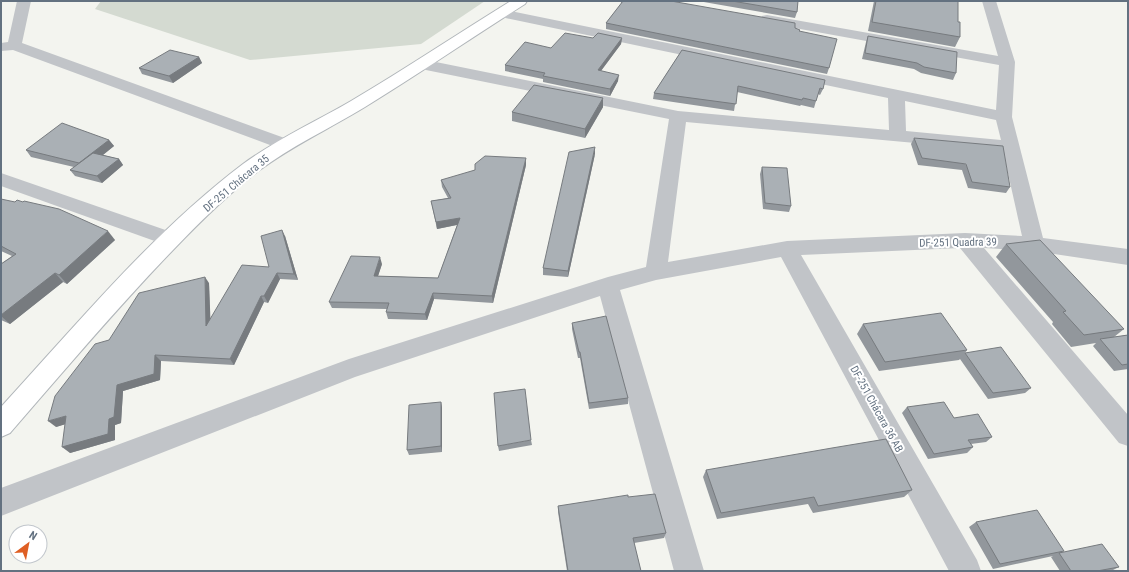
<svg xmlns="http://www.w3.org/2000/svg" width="1129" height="572" viewBox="0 0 1129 572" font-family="'Roboto Condensed',sans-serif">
<rect width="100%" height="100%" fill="#f3f4ef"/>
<path fill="#d4dad1" d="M101,1H485L421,44L250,60L95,9Z"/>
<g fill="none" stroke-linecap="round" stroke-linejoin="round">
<g stroke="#b1b6ba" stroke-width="2">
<path id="secondary" d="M511,1H527L525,4C471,38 419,74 365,107C329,129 291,146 257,172C227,195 199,223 173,250C116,309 63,372 10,433L1,437V407C78,323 152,233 243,164C277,139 315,122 351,101C406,69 457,34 511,1Z"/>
</g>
<g fill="#c1c4c8" fill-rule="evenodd">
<path d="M17,1H31L22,43L290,140L293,144L290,148L284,149L278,148L13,50L1,51V43L8,42Z"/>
<path d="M982,1H996L1015,62L1012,117L1043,238L1128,249V265L1034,251L984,248L1128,415V446L1119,443L960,248L801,255L977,560L981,571H949L781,257L656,280L620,290L704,571H674L600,296L355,377L1,516V488L349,359L608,277L646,267L669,119L421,69L416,67L413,64L416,61L421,59L678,111L889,130L888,98L501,17L496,16L494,13L496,10L501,9L996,110L999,65L767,23L762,22L760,19L762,16L767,15L998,56ZM905,101L996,120L1001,140L906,131ZM686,122L1003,151L1022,236L965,233L787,241L668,262Z"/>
<path d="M1,173L177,234L180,239L177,244L170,246L163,244L1,186Z"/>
</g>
<use href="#secondary" fill="#fff" fill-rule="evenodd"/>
</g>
<g fill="#92979c">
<path d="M621,1H671L795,28L799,31L829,68L827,74L606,29V23L621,4Z"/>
<path d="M698,1H798L797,12L795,18Z"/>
<path d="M874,1H958V22L960,37L955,47L868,31Z"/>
<path d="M868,36L956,73L953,80L921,73L914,69L862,59L866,42Z"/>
<path d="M593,38H622L621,44L601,71L618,81L610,96L543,82V79L505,71V65L551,48Z"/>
<path d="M682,50L823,89L820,95L818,94L814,108L801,105L800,106L737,92L734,111L653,99L654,93Z"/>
<path d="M199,57L202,63L173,83L142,74L139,68Z"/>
<path d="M603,107L585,138L512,121V112Z"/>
<path d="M914,138L1010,187L1006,193L968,188L962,170L918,165L911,144Z"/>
<path d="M109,140L114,146L103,155L119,159L123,165L102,183L75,176L70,170L74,167L31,157L26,150Z"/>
<path d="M595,154L568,277L543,275V268Z"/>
<path d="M526,165L493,303L434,299L427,320L388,319L386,312L387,309L332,308L329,302L382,264L378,276L438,278L457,225L437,229L431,201L448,198L442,187L441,180Z"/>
<path d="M762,167L791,206L789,212L763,209L760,174Z"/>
<path d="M1,199L115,240L67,284L63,282L10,324L1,320V264L12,256L1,251Z"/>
<path d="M285,236L298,280L280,279L268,303L264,302L234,365L161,361L160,380L123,391L121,423L115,425V440L70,453L65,424L56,427L109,340L209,283L210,320L269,267Z"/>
<path d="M1006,244L1124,329L1114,337L1128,335V369L1114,371L1093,346L1096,343L1071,347L1052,324L1053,322L996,257Z"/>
<path d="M572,323L628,398V404L589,409L580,358H578L572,329Z"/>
<path d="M863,324L967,350L965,353L1031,388L1025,393L988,399L960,359L959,360L879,371L857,334Z"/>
<path d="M441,402L442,408V452L409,455L407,450Z"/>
<path d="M907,407L954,418L992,437L986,442L971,444L973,447L967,453L928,459L902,413Z"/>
<path d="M531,440L532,445L499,451L498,446Z"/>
<path d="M706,470L912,490L904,497L813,513L808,504L717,519L703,477Z"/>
<path d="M628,497L666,533L664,538L634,543L641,571H567L558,512V506Z"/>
<path d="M976,522L1064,551L1061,552L1119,567L1111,571H1060L1051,557L1053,556L993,569L969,527Z"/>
</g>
<g fill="#777b7f">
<path d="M622,38L621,44L597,76L598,70Z"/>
<path d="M199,57L202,63L173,83L169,76Z"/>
<path d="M619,75L618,81L610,96V89Z"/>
<path d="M603,98V107L585,138V129Z"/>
<path d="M109,140L114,146L84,170L79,163Z"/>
<path d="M595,147V154L568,277V271Z"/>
<path d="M526,158V165L493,303L492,296Z"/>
<path d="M119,159L123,165L102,183L97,176Z"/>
<path d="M460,218L461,224L437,229L436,222Z"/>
<path d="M282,230L285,236L298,280L294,274Z"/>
<path d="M108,231L115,240L67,284L59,275Z"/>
<path d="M380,257L382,264L376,282L374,276Z"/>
<path d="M55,273L63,282L10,324L1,316V315Z"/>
<path d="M277,273L280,279L268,303L264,296Z"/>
<path d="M205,277L209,283L211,333L206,326Z"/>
<path d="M433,293L434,299L427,320L425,314Z"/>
<path d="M261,296L264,302L234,365L230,359Z"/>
<path d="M155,355L161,361L160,380L123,391L121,423L115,425V440L70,453L62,447L109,419L117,385Z"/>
<path d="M441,402L442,408V452L441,446Z"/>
<path d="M66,416L73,422L56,427L48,421Z"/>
</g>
<g fill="#aab0b5" stroke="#777b7f">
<path d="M623,1H671L795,23V28L800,30L799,31L837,39L829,68L606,23Z"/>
<path d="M732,1H798L797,12Z"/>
<path d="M876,1H958V22H960V37L872,22Z"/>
<path d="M565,33L593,38L598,33L622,38L598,70L619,75L610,89L543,76L545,73L505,65L525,42L551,48Z"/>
<path d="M868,36L957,52L956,73L924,67L917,63L865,53Z"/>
<path d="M170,50L199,57L169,76L139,68Z"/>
<path d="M682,50L825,80L823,89L820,88L816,101L803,98L802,100L738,86L736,104L654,93Z"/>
<path d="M534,85L603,98L585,129L512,112Z"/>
<path d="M62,123L109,140L79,163L26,150Z"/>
<path d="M914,138L1003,146L1010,187L972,182L966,164L922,158Z"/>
<path d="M595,147L568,271L543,268L569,152Z"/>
<path d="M93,153L119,159L97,176L70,170Z"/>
<path d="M485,156L526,158L492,296L433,293L425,314L386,312L389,303L329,302L351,256L380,257L374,276L438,278L460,218L436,222L431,201L451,198L441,180L475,170V164Z"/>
<path d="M762,167L787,168L791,206L765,203Z"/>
<path d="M1,199L15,202L17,200L23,202L24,201L59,209L108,231L59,275L55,273L1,315V264L16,254L1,246Z"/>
<path d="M282,230L294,274L277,273L264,296H261L230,359L155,355L154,374L117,385L114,417L109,419L108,434L62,447L66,416L48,421L55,396L95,344L109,340L139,293L205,277L206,326L242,265L269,267L261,236Z"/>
<path d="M1040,240L1124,329L1084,335L1063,312L1066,311L1006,244Z"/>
<path d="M941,313L967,350L885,362L863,324Z"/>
<path d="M606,316L628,398L589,403L580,352H579L572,323Z"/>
<path d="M1128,335V364L1122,365L1100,339Z"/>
<path d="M1001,347L1031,388L993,393L965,353Z"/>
<path d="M525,389L531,440L498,446L494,393Z"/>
<path d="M441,402V446L407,450L409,405Z"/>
<path d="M944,402L954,418L978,414L992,437L968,440L973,447L934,454L907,407Z"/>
<path d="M886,439L912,490L818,506L814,497L721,513L706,470L832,448Z"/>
<path d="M655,494L666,533L633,538L641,571H568L558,506L628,495V497Z"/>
<path d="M1037,510L1064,551L1000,564L976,522Z"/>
<path d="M1102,544L1119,567L1097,571H1071L1059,553Z"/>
</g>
<g text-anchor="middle" stroke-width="4" stroke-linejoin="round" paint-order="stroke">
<g font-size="11" fill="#637180" stroke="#fff">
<text transform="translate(236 183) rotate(-40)" y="4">DF-251 Chácara 35</text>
<text transform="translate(958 242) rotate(-1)" y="4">DF-251 Quadra 39</text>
<text transform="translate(877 409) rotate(61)" y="4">DF-251 Chácara 36 AB</text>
</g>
</g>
<rect width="1129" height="572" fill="none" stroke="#637180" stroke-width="4"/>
<g transform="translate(28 544) rotate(32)"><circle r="19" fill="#ffffff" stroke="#c1c6cc"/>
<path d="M0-3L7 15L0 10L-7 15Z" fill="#df5f24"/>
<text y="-6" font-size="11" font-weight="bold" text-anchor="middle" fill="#637180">N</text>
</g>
</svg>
